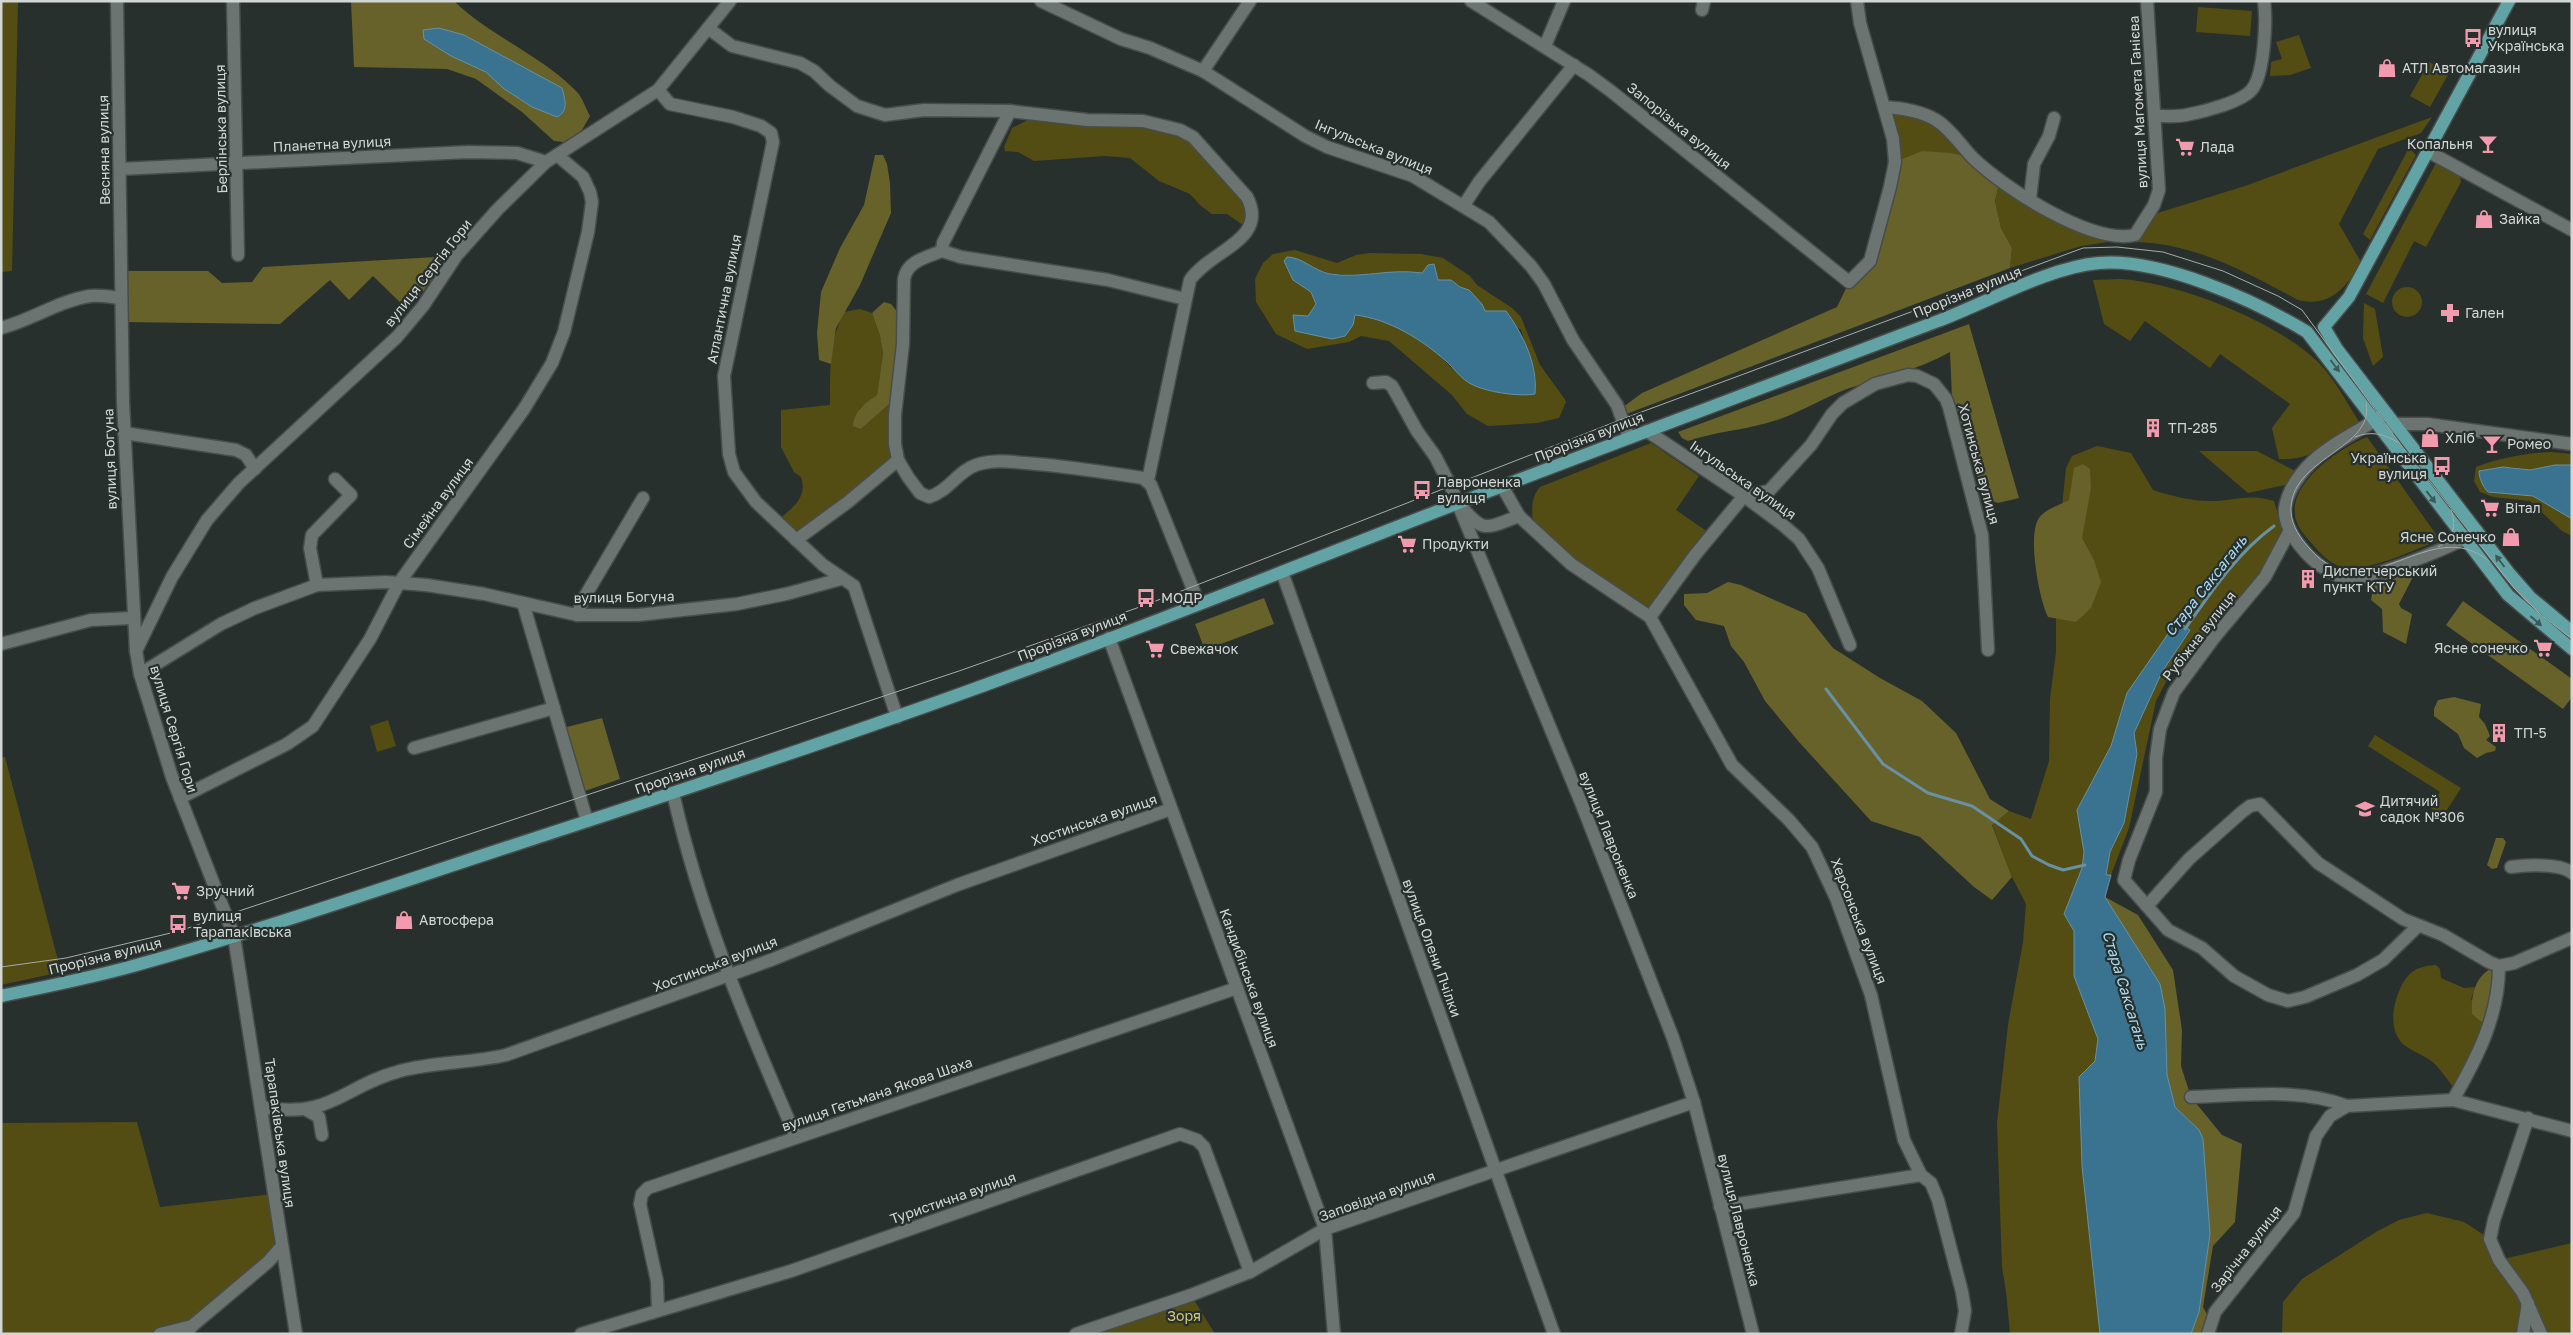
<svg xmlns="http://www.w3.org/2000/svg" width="2573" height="1335" viewBox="0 0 2573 1335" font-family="'Golos Text',sans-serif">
<rect width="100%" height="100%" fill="#28302d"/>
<g fill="#534d14" fill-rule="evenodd">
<path d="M1,1H18L12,271L1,272Z"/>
<path d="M2198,7L2252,11L2250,36L2196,32Z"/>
<path d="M2299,35L2311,68L2290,75L2270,76L2271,62L2282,59L2276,42Z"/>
<path d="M2429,62L2449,73L2430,107L2410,96Z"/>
<path d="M1884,107L1928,116L1973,158L1895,162Z"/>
<path d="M2432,117L2421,133L2378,149L2339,224L2361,262C2347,287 2330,308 2298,300C2244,271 2189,240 2126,242L2135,235L2148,216L2245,186Z"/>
<path d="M1030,119L1158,128L1185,139L1240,193L1249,216L1243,225L1227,214H1212L1201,206L1190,194L1159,181L1130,158L1105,156L1034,161L1018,152L1005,151L1004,147L1012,128Z"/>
<path d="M2409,148L2416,155L2370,240L2363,234Z"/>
<path d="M2436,163L2460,176L2461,182L2426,247L2414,241L2383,303L2366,294Z"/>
<path d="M2000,180L2108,236V242L2081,246L2010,268L2012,248L2001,228L1995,201Z"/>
<path d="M1295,250L1337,263L1356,255L1369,253L1421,254L1443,258L1470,276L1477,285L1512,308L1521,317L1540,365L1564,398L1566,402L1559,418L1537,423L1488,426L1467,414L1452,395L1389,341L1361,336L1349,342L1307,349L1276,334L1256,302L1255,279L1263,263L1273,254ZM1284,261L1331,274L1352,275L1410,271L1422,273L1436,271L1438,280H1451L1478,300L1485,311H1496L1521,330L1536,381L1535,394C1515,399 1473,383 1456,371C1449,367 1443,358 1437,353C1420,340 1391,321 1370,317C1346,312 1318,325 1295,331L1293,315L1308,316L1316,304L1311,292L1293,280Z"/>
<path d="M2121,279C2179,283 2276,321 2318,362C2334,378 2349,406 2361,425C2335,442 2311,461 2279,459L2272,428L2290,404L2220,354L2210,368L2145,321L2130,341L2104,324L2093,280Z"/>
<circle cx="2407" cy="302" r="15"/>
<path d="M2364,303L2375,309L2383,357L2373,366L2363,338Z"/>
<path d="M860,309L872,313L880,336L883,353L877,395L859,409L861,429L897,397L898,460L796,540L777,521C792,508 808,498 801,477L794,472L781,447V410L830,405C830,374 829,341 844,312Z"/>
<path d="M2367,437L2440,540C2412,550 2381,567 2352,568C2336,569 2324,558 2314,546C2309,540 2301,532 2298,525C2280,488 2339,448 2367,437Z"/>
<path d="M1651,443L1699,476L1676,510L1712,535L1650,617L1533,526C1532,512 1530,498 1540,487Z"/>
<path d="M2097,446L2131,453L2153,490C2172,496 2190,501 2210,501C2235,501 2249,493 2274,501L2283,531L2267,562L2246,590L2204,637L2175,665L2156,701L2129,828L2111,875L2106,876L2110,853L2124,823L2137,754L2134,733L2162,672L2190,630L2127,693L2111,746L2077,810L2084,852L2082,868L2064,914L2074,931V976L2098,1039L2095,1061L2079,1077L2082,1166L2100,1334H2010L2006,1291L2002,1267L1997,1123L2008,1025L2023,942L2026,904L2012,877L1992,824L2009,811L2031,819L2049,761L2050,699L2056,652V564L2066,468L2072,456Z"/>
<path d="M2199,451H2257L2301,474L2294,483L2248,493Z"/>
<path d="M2551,452L2572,454V465H2555L2530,470L2511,467L2482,470L2539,498L2572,519V536L2562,531L2530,501L2493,497L2480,492L2474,481L2476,467C2499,458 2527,453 2551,452Z"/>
<path d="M388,720L396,746L377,752L370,726Z"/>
<path d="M2375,735L2461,788L2443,816L2430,808L2440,792L2368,746Z"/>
<path d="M5,757L61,972L1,985V758Z"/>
<path d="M2436,965L2440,969L2441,978L2464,988L2475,987L2471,999L2490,1020L2457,1092C2450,1083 2443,1073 2436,1065C2426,1055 2412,1052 2403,1044C2388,1029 2393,1005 2400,989C2408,971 2418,966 2436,965Z"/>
<path d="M137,1122L160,1207L274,1194L282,1246L192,1326L160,1334H1V1123Z"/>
<path d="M2427,1213L2464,1222L2490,1239L2499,1260L2572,1243V1334H2282L2283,1302L2302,1279L2376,1232L2399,1220Z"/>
<path d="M1191,1295L1215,1334H1076Z"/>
</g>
<g fill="#67612a">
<path d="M351,1H454C491,37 542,55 578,93C583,99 586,109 590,116L582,130L564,142L554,141L522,112L476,79L447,69L354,67Z"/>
<path d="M1922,151L1951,153L1973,158L2000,180L1995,201L2001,228L2012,248L2010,268L1621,416L1619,410L1642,393L1837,307L1849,282L1870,261L1895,162Z"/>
<path d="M875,155H883L887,164L890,183L891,213L860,285L836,328L831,364L819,360L817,333L821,292L840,248L864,205Z"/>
<path d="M436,257L441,259L440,270L408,310L373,276L349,300L330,280L280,324L122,322L121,271H208L222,283L252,282L263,267Z"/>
<path d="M884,302L891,304L903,319L897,397L861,429L853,426C855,410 864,404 877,395L883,353L880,336L872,313Z"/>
<path d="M1969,324L2019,498L1998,503L1984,498L1952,397L1950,352C1917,371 1882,377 1847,389C1823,398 1801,412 1777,420C1748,430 1717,431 1688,441L1682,438L1678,432Z"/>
<path d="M2083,464L2090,469L2091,488L2082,538L2094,560L2101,582L2091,608L2076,622L2048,617C2039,599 2027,535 2039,518C2045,509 2060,505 2069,500L2074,468Z"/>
<path d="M2404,569L2416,571L2399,604L2401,608L2412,614L2406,644L2383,632L2382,609L2371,600L2373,588L2364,583L2370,577L2384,573L2392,581Z"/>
<path d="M1728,582L1741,585L1806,614L1833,648L1880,678L1922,701L1956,733L1990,799L2009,811L1992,825L2012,877L1992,900L1974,887L1920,837L1871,821L1799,742L1765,701L1744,662L1731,646L1724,626L1696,620L1684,605V594L1707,593Z"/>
<path d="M1264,598L1274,624L1205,650L1195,624Z"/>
<path d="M2463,601L2572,679V697L2563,709L2446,625Z"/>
<path d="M2454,697L2481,704L2479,717L2485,724L2490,736L2486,740L2496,747L2495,751L2486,753L2477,758L2464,748L2458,734L2434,716V709L2438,700Z"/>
<path d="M602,718L620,779L579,793L559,729Z"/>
<path d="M2496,838H2503L2506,842L2497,868L2492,869L2487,865Z"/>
<path d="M2105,897L2138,915L2173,970L2182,1030L2181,1066L2191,1097L2222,1135L2242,1144L2235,1222L2213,1246L2203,1307L2212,1323L2210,1334H2191L2199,1312V1130L2175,1107L2167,1075L2165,1009Z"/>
<path d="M2490,969L2496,970L2499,977L2483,1023L2472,1014C2471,996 2474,979 2490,969Z"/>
</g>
<g fill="#3a7390" stroke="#6891a5">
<path d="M439,28L464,35L562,88C565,99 569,111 557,117L532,107L503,88L486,72L451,56L424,39L423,30Z"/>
<path d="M1287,257C1302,257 1314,271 1330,274C1360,279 1391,268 1422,273L1428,265L1434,264L1438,280H1451L1460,287L1469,290L1482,304L1485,311H1506C1523,334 1538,365 1535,394C1519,397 1486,392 1471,384C1461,379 1454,368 1446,361C1421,339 1389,319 1355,315L1353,325L1345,336L1332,339L1295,331L1293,315L1308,316L1316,304L1311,292L1293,280L1284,261Z"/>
<path d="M2555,465H2572V519L2533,496L2488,492C2483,487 2479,478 2479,471L2503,467L2530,470Z"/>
<path d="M2177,621L2190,630L2162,672L2134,733L2137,754L2124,823L2110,852L2106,875H2111L2105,897L2160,984L2165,1009L2167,1075L2175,1107L2199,1130L2203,1139L2210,1234L2199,1312L2191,1334H2100L2082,1166L2079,1077L2095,1061L2098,1039L2074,976V931L2064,914L2082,868L2084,852L2077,810L2111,746L2127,693Z"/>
</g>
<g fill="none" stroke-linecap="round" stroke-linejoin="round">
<g stroke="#6891a5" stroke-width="3">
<path d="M2185,629C2211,592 2237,553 2274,526"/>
<path d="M1826,689L1883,764L1928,793L1972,806L2021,839L2032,856L2049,865L2063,870L2085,865"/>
</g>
<g stroke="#474d4b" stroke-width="15">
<g id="minor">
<path d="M117,1L123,402L136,651"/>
<path d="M233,1L238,255"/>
<path d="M1041,1L1121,39L1150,48L1203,71L1305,136L1327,147L1413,176L1489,222L1531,266L1544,284L1573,340L1617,405L1629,438"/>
<path d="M1471,1L1589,75L1612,92L1849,282L1870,261L1890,187L1895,162L1893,139L1860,23L1857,1"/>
<path d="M1702,10L1704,1"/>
<path d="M708,28L732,46L800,63L814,71L830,86L857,106L885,115L924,110L1010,111L1087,120L1143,121L1180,130L1193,137L1247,197C1269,240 1212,249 1190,280L1148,480"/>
<path d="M1545,46L1564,1"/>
<path d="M1203,71L1250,1"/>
<path d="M658,90L670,104L733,117L761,126L771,133L773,142L724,376L729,454L734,472L756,502L823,565L854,586L897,717"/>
<path d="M1884,107C1902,108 1921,111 1936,120C1951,129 1961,146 1973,158C2004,188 2092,245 2135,235L2154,205L2159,190L2147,1"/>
<path d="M1010,111L943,243L942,251L961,257L1108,280L1185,299"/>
<path d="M2155,116C2165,116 2176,117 2186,115C2202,112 2244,102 2253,88C2264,72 2267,21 2264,1"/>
<path d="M2429,152L2572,230"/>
<path d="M120,169L468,152L517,153L546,162"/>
<path d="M2030,199L2034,164L2049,136L2054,118"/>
<path d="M1464,205L1479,182L1574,65"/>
<path d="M942,251C927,257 907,261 904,279L903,344L895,415V444L898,460L908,477L920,493L929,497C949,491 958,471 976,465C992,459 1010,462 1026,463C1065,466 1104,472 1143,478L1151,485L1199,604"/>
<path d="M1,328C32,320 58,301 90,296C100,295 111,297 121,298"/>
<path d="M1373,383L1386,382L1392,386L1417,431L1435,456L1451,487L1582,805L1673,1038L1694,1102L1753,1334"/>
<path d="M2386,413C2358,433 2322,446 2301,474C2293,484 2287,496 2285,508C2282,535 2323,578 2350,578C2376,578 2455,546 2477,531"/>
<path d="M1647,431L1744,496L1783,525L1799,539L1818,568L1850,645"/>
<path d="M2384,432L2395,424H2427L2572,444"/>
<path d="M124,433L236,450L246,455L255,469"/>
<path d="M1502,486L1519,516"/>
<path d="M1458,503C1484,534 1484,529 1519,516L1571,564L1650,617L1732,765L1789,820L1812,847L1836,898L1871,995L1904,1140L1921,1175L1931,1183L1938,1200L1962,1292L1965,1311L1961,1334"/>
<path d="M2290,530L2265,577L2214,638L2174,692L2160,729L2156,758V792L2129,860L2124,880L2168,930L2202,948L2234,976L2268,995L2288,1001L2305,997L2357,975L2383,960L2418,926"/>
<path d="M796,540L848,502L898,460"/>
<path d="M1282,572L1554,1334"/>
<path d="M317,585L310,548L312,535L351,495L335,479"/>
<path d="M523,603L587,821"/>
<path d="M577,615L584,598L643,498"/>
<path d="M1650,617L1695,555L1744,496L1769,491L1811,445L1832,414L1843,403L1875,384L1908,375L1917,376L1934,384L1946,399L1949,407L1982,535L1988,650"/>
<path d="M1109,638L1325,1229L1334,1334"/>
<path d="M1,644L91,620L132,618"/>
<path d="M140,674L221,624L255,608L317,585L386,582L426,585L484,594L577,615H638L737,604L786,594L841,579"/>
<path d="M414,748L554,708"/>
<path d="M673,793C700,914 747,1024 796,1137"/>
<path d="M180,798L287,744L313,726L370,639L399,583L524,409L552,363L564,332L588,232L592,202L590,192L583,177L557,155"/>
<path d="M2511,867C2525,865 2561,863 2572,873"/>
<path d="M2147,906L2189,859L2242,812L2250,806L2260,804L2318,863L2403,919L2443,935L2489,962L2499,966L2514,963L2572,938"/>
<path d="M2191,1097C2241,1096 2300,1087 2347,1106"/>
<path d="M2453,1100C2477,1058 2499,1016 2499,966"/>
<path d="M262,1107C330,1120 343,1086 400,1071C435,1062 471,1063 506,1055L771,960L957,885L1171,809"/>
<path d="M307,1110L319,1117L322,1135"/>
<path d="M2528,1118L2494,1220L2490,1239L2499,1260L2523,1293L2541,1334"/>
<path d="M1720,1207L1921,1175"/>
<path d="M658,1310L657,1281L640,1204L642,1194L648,1188L1237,988"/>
<path d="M160,1334L192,1326"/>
<path d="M186,1334L192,1326L268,1262L282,1246"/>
<path d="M296,1334L234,936L172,777L140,674L136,651L172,577L207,520L239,483L397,337L423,306L457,255L498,209L546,162L658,90L730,1"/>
<path d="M581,1334L791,1271L1180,1134L1197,1140L1204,1147L1250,1272"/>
<path d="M1076,1334L1191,1295L1250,1272L1325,1229L1694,1102"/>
<path d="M2208,1334L2215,1312L2294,1213L2316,1136L2330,1116L2347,1106L2453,1100L2572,1131"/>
<path d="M2523,1334L2528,1303"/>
</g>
</g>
<g stroke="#474d4b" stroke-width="15">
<g id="major">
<path d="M2509,1L2349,297L2324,327L2337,349L2509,573L2530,597L2572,632"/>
<path d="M1,996C45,987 90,978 133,966C259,931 383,888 508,847C671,794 835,740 996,681C1170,618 1340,548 1513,482C1654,428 1796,375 1938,321C1986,303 2049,267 2099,263C2161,258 2254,300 2307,332L2508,595L2572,649"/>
</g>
</g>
<use href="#minor" stroke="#6b7470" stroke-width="12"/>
<use href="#major" stroke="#62a4a5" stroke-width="12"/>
<g stroke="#a5aba9" stroke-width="1">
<path d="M2366,403C2376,449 2288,458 2291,512C2292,527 2301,539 2310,549C2367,614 2430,512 2489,561"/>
<path d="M2355,437C2370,431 2383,433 2397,442"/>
<path d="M2438,547C2453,540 2457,525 2451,510"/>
<path d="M1,967L66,958L179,931L959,671L1148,604L1620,420L2083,248L2117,247L2163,252L2223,271L2278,296L2302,310L2401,445L2514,588L2540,614L2572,639"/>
</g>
</g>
<defs><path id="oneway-solid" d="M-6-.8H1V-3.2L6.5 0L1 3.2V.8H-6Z" transform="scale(1.25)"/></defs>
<g fill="#3c5957">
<use href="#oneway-solid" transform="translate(2335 366) rotate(53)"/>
<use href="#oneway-solid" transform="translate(2431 497) rotate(52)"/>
<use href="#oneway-solid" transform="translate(2500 561) rotate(-127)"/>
<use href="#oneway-solid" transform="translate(2536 621) rotate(41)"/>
</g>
<defs>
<g id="bus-bare" transform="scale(1.5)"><path d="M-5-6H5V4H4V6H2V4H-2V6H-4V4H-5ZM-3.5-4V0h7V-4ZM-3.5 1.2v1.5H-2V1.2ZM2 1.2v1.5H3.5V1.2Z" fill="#f29aae" stroke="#28302d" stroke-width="2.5" paint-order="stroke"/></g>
<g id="shop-bare" transform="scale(1.5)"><path d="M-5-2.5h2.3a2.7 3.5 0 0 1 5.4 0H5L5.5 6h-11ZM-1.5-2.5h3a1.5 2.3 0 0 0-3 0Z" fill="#f29aae" stroke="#28302d" stroke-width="2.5" paint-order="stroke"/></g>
<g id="bar-bare" transform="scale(1.5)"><path d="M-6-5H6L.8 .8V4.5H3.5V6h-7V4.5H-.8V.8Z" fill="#f29aae" stroke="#28302d" stroke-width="2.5" paint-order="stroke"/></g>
<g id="supermarket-bare" transform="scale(1.5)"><path d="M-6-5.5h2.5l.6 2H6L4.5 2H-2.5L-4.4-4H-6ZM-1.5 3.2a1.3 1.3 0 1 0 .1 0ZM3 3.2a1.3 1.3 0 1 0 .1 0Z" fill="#f29aae" stroke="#28302d" stroke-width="2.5" paint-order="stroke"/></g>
<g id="pharmacy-bare" transform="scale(1.5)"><path d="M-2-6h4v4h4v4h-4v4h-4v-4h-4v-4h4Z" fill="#f29aae" stroke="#28302d" stroke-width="2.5" paint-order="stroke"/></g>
<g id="building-bare" transform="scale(1.5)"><path d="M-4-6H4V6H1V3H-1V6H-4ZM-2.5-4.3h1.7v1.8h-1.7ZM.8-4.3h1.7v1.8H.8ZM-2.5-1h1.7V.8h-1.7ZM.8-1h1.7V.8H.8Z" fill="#f29aae" stroke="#28302d" stroke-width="2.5" paint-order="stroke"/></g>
<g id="school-bare" transform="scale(1.5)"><path d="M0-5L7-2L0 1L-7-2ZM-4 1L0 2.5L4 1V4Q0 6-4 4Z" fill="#f29aae" stroke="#28302d" stroke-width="2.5" paint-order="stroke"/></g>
</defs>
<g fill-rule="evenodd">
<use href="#bus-bare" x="2473" y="38"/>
<use href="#shop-bare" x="2387" y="68"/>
<use href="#bar-bare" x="2488" y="144"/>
<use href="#supermarket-bare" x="2185" y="147"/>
<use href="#shop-bare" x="2484" y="219"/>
<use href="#pharmacy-bare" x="2450" y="313"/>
<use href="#building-bare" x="2153" y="428"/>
<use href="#shop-bare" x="2430" y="438"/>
<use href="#bar-bare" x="2492" y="444"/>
<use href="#bus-bare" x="2442" y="466"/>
<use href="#bus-bare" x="1422" y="490"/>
<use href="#supermarket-bare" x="2490" y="508"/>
<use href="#shop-bare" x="2511" y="537"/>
<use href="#supermarket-bare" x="1407" y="544"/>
<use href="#building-bare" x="2308" y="579"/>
<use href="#bus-bare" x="1146" y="598"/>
<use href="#supermarket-bare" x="2543" y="648"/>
<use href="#supermarket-bare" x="1155" y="649"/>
<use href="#building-bare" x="2499" y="733"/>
<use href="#school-bare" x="2365" y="809"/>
<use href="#supermarket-bare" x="181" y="891"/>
<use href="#shop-bare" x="404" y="920"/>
<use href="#bus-bare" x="178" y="924"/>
</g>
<g text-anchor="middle" stroke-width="4.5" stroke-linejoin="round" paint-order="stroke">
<g font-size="14" fill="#d2d7d5" stroke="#28302d" text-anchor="start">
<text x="2488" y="35">вулиця<tspan x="2488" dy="16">Українська</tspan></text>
<text x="2402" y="73">АТЛ Автомагазин</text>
<text x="2473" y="149" text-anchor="end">Копальня</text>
<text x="2200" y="152">Лада</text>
<text x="2499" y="224">Зайка</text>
<text x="2465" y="318">Гален</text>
<text x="2168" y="433">ТП-285</text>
<text x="2445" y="443">Хліб</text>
<text x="2507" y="449">Ромео</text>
<text x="2427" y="463" text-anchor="end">Українська<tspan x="2427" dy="16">вулиця</tspan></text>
<text x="1437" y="487">Лавроненка<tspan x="1437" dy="16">вулиця</tspan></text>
<text x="2505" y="513">Вітал</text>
<text x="2496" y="542" text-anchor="end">Ясне Сонечко</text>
<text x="1422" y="549">Продукти</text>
<text x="2323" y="576">Диспетчерський<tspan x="2323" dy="16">пункт КТУ</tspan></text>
<text x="1161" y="603">МОДР</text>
<text x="2528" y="653" text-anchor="end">Ясне сонечко</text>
<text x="1170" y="654">Свежачок</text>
<text x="2514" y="738">ТП-5</text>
<text x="2380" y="806">Дитячий<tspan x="2380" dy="16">садок №306</tspan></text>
<text x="196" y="896">Зручний</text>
<text x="193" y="921">вулиця<tspan x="193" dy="16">Тарапаківська</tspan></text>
<text x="419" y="925">Автосфера</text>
</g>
<g font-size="14" fill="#d2d7d5" stroke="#28302d">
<text transform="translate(2138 102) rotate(-93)" y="5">вулиця Магомета Ганієва</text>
<text transform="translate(1679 126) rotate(39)" y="5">Запорізька вулиця</text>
<text transform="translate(221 129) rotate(-91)" y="5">Берлінська вулиця</text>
<text transform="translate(332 144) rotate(-3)" y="5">Планетна вулиця</text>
<text transform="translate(1374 147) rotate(22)" y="5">Інгульська вулиця</text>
<text transform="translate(104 150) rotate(-91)" y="5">Весняна вулиця</text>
<text transform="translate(428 273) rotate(-52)" y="5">вулиця Сергія Гори</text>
<text transform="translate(1967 292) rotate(-22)" y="5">Прорізна вулиця</text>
<text transform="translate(724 299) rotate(-79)" y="5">Атлантична вулиця</text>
<text transform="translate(1589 437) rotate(-21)" y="5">Прорізна вулиця</text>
<text transform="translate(110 459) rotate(-92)" y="5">вулиця Богуна</text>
<text transform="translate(1979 464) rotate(75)" y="5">Хотинська вулиця</text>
<text transform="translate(1743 480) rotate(35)" y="5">Інгульська вулиця</text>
<text transform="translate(438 503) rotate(-54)" y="5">Сімейна вулиця</text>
<text transform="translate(624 597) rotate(-1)" y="5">вулиця Богуна</text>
<text transform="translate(1072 636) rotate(-21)" y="5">Прорізна вулиця</text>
<text transform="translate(2199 636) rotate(-52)" y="5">Рубіжна вулиця</text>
<text transform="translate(174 729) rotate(73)" y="5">вулиця Сергія Гори</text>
<text transform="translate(690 771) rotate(-19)" y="5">Прорізна вулиця</text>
<text transform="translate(1094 820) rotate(-19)" y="5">Хостинська вулиця</text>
<text transform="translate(1609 835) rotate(68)" y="5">вулиця Лавроненка</text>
<text transform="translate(1859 921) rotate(69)" y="5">Херсонська вулиця</text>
<text transform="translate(1432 948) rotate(70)" y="5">вулиця Олени Пчілки</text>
<text transform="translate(105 956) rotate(-14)" y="5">Прорізна вулиця</text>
<text transform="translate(715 964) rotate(-21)" y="5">Хостинська вулиця</text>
<text transform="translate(1249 978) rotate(70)" y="5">Кандибінська вулиця</text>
<text transform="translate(877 1094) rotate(-19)" y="5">вулиця Гетьмана Якова Шаха</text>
<text transform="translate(280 1133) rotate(82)" y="5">Тарапаківська вулиця</text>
<text transform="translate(1377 1196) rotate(-20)" y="5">Заповідна вулиця</text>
<text transform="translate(953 1198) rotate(-19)" y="5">Туристична вулиця</text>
<text transform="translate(1739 1220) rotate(76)" y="5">вулиця Лавроненка</text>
<text transform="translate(2246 1249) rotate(-52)" y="5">Зарічна вулиця</text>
</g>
<g font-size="14" fill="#d3ca76" stroke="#28302d">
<text x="1184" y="1321">Зоря</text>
</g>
<g font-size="15" font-style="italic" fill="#a8d9f5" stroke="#28302d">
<text transform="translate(2206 586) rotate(-52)" y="5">Стара Саксагань</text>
<text transform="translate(2125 990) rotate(73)" y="5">Стара Саксагань</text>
</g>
</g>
<rect width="2573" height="1335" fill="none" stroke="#d2d7d5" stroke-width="5"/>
</svg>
